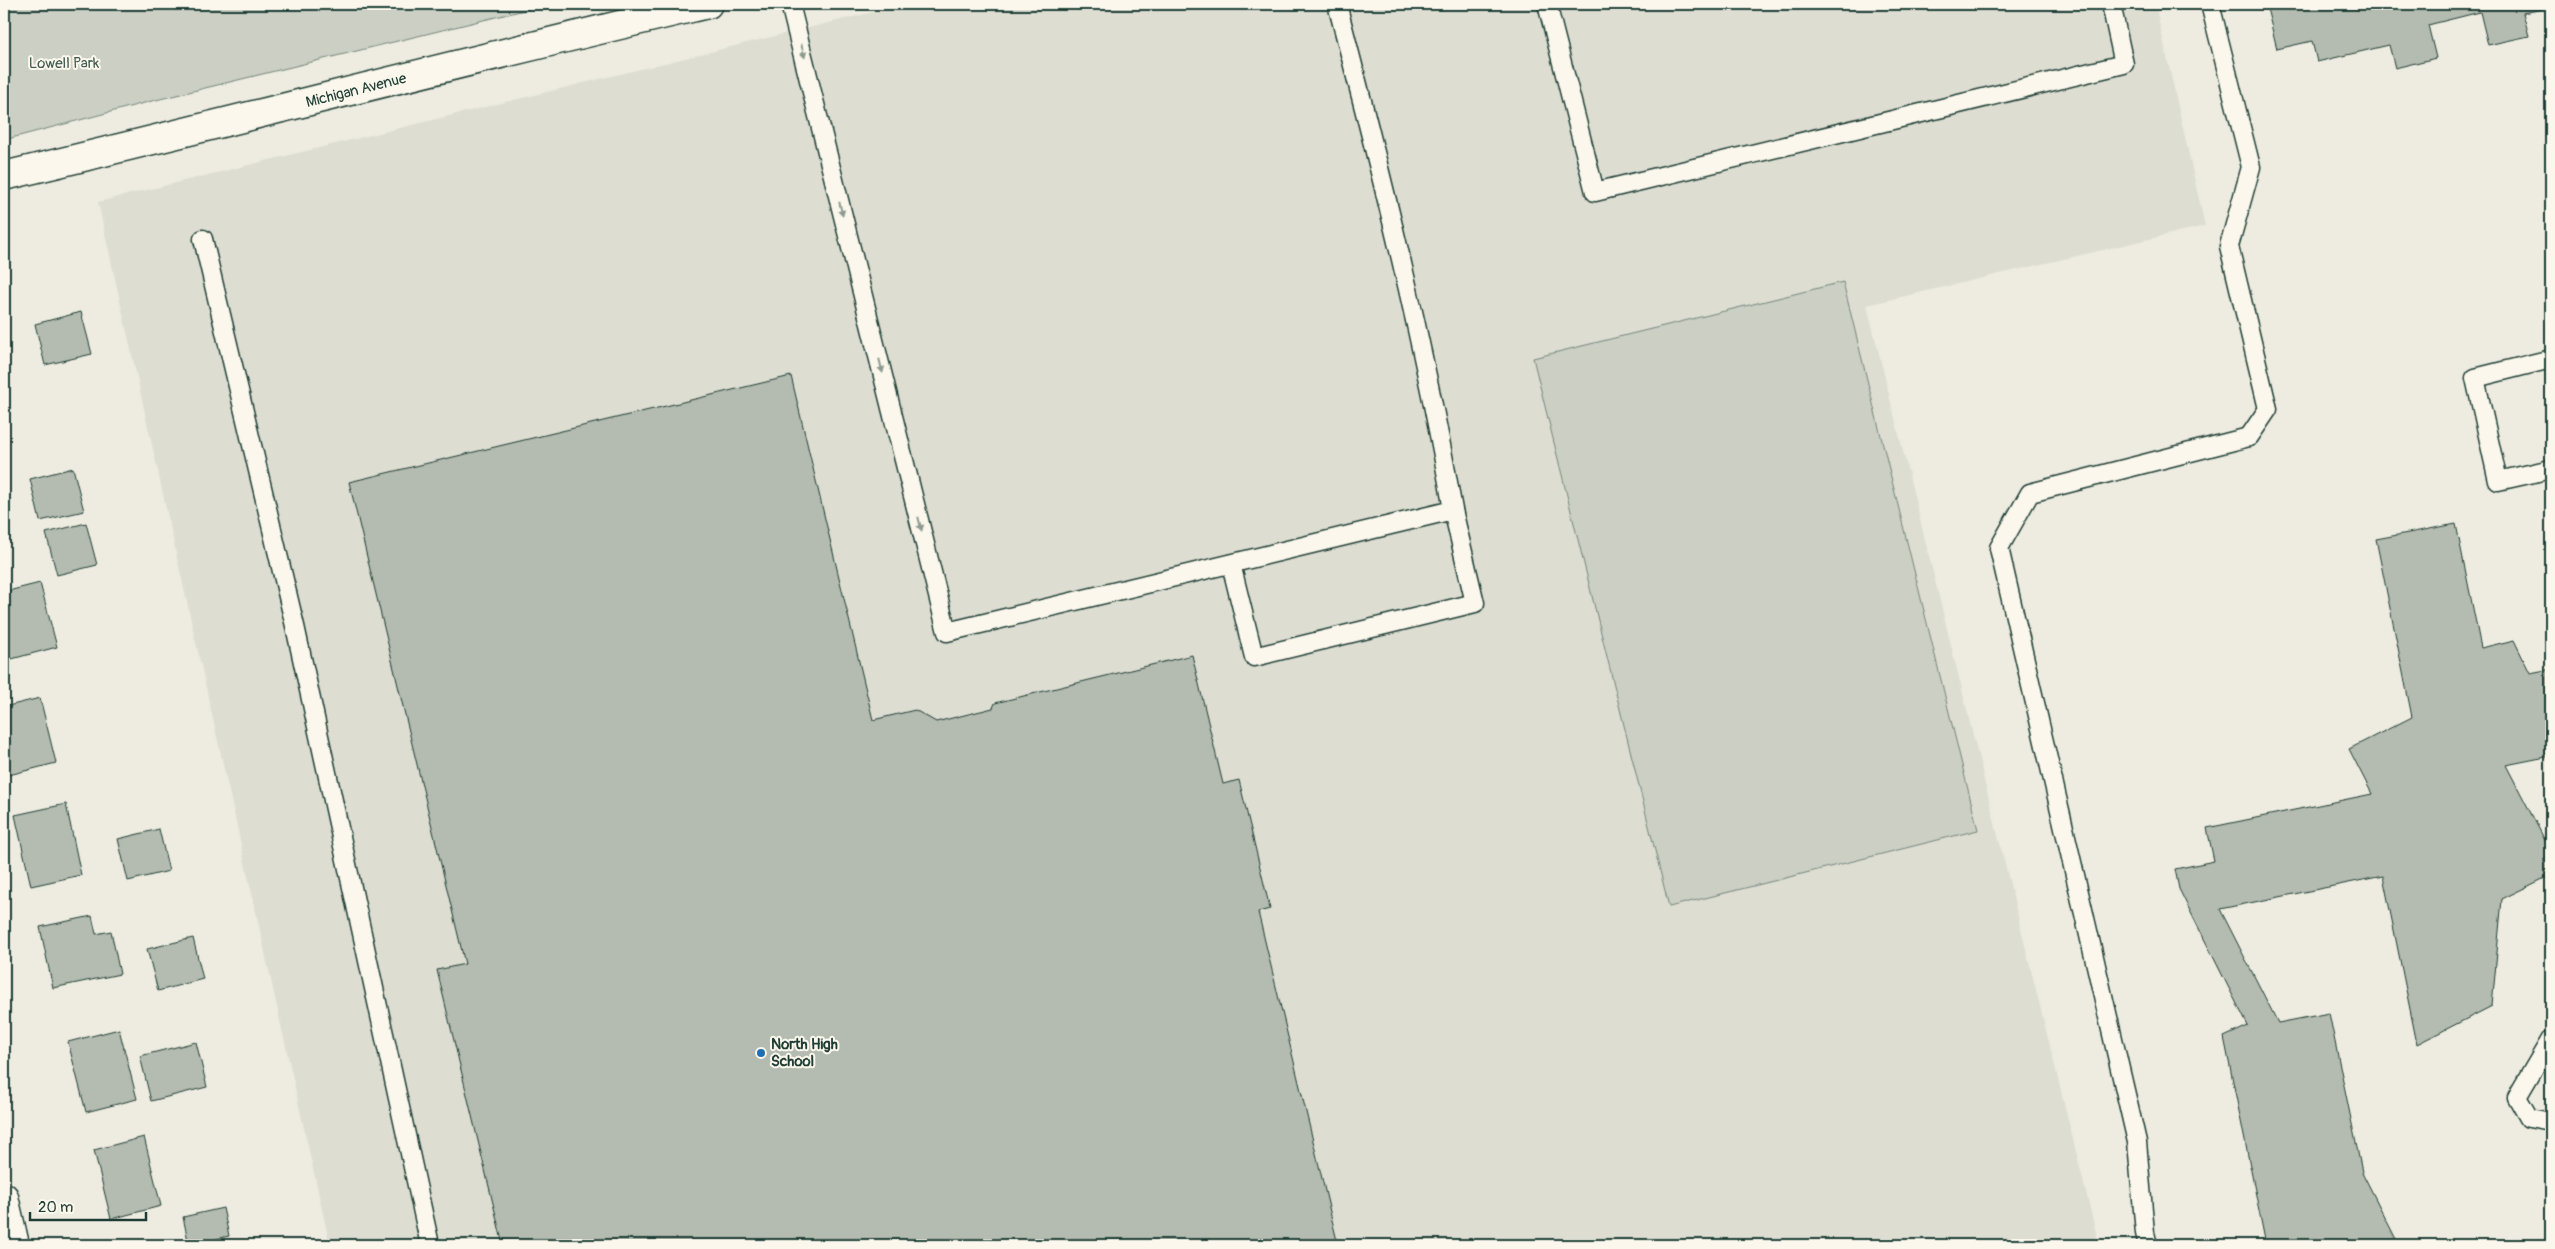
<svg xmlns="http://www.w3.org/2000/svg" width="2555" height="1249" viewBox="0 0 2555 1249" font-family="Pangolin,sans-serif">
<rect width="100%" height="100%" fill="#eeece1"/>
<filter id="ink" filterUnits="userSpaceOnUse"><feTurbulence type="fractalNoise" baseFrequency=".02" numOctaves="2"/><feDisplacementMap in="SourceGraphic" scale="10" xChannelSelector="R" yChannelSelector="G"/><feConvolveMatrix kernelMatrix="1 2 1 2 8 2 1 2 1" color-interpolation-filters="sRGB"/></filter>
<g filter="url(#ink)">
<path fill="#ddddd2" d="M906,4H2155L2205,226L1867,305L2099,1245H330L98,202Z"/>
<g fill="#cbcfc4" stroke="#75867c">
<path d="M4,4H549L152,101L4,140Z"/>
<path d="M1843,282L1978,830L1669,907L1533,358Z"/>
</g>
<g fill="#b4bbb0" stroke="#1f3d34">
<path d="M2266,4H2551V7L2523,13L2529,36L2488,45L2480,12L2428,25L2436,58L2395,68L2389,45L2317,62L2312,41L2277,49Z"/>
<path d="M81,312L92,354L45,365L35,324Z"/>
<path d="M791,376L873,720L915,710L936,722L993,708L995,703L1192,655L1223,784L1239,780L1270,909L1258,912L1338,1245H503L437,970L465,964L349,482Z"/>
<path d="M73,468L84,511L40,521L30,479Z"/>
<path d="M86,523L97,565L57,575L46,533Z"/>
<path d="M2456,524L2481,648L2514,640L2530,673L2551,669V756L2506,765L2551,852V875L2502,899L2492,1006L2417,1044L2383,876L2220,909L2278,1023L2329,1013L2362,1172L2399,1245H2266L2224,1037L2248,1026L2179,889L2175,869L2214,861L2207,828L2372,794L2349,749L2412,717L2376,539Z"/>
<path d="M40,583L57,647L4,661V592Z"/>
<path d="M40,698L56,763L5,776L4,707Z"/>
<path d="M66,804L81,875L31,886L15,815Z"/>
<path d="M159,829L169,871L128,881L118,839Z"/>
<path d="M92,916L96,934L111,931L120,974L53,988L40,927Z"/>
<path d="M193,938L203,979L158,991L147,949Z"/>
<path d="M119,1029L137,1099L86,1112L68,1042Z"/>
<path d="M196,1042L207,1087L151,1101L140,1056Z"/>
<path d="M144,1137L161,1206L111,1219L94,1150Z"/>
<path d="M223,1208L229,1236L189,1245L183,1217Z"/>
<path d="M2551,1238V1245H2513Z"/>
</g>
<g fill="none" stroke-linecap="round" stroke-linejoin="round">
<g stroke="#1f3d34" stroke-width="21">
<g id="service">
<path d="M790,4L947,632L1453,510C1423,339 1381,172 1337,4"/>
<path d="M1547,4L1595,192L2124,64L2111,4"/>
<path d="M203,239L295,626L430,1245"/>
<path d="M2551,359L2475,378L2498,481L2551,469"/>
<path d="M1231,564L1254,657L1475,603L1453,510"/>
<path d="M2551,1039L2517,1097L2529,1118L2551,1122"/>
<path d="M2148,1245L2145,1233L2137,1142L1999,548L2030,493L2249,437L2268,409L2229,246L2251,167L2210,4"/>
</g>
</g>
<g stroke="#1f3d34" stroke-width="31">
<g id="minor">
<path d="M4,176C239,120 473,59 708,4"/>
<path d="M4,1197L15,1245"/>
</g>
</g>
<use href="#service" stroke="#fbf7ec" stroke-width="18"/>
<use href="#minor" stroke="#fbf7ec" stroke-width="28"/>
</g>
<defs><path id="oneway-solid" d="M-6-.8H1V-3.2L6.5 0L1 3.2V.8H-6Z" transform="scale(1.25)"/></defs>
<g fill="#8d9a90">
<use href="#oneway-solid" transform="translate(803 51) rotate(75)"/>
<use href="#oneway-solid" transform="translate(841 209) rotate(76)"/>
<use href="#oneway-solid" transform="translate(881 366) rotate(76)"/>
<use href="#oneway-solid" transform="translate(920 524) rotate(76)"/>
</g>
</g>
<circle fill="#1f6fb2" stroke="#fbf7ec" stroke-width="2" cx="761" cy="1053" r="5"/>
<g text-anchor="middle" stroke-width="4" stroke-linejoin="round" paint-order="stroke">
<g font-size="15" fill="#415a51" stroke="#fbf7ec">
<text x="64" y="68">Lowell Park</text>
</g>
<g font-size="15" fill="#1f3d34" stroke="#fbf7ec">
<text transform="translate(356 90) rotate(-14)" y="5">Michigan Avenue</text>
</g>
<g font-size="15" font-weight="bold" fill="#1f3d34" stroke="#fbf7ec" text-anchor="start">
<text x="771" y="1049">North High<tspan x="771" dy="17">School</tspan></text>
</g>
</g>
<rect width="2555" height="1249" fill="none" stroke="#fbf7ec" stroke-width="20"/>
<rect x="10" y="10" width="2535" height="1229" fill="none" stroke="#1f3d34" stroke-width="2" filter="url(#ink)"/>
<path d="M30 1212v8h116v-8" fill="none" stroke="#1f3d34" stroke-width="2.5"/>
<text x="38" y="1212" font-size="15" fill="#1f3d34" stroke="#fbf7ec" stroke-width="4" paint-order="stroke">20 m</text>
</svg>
